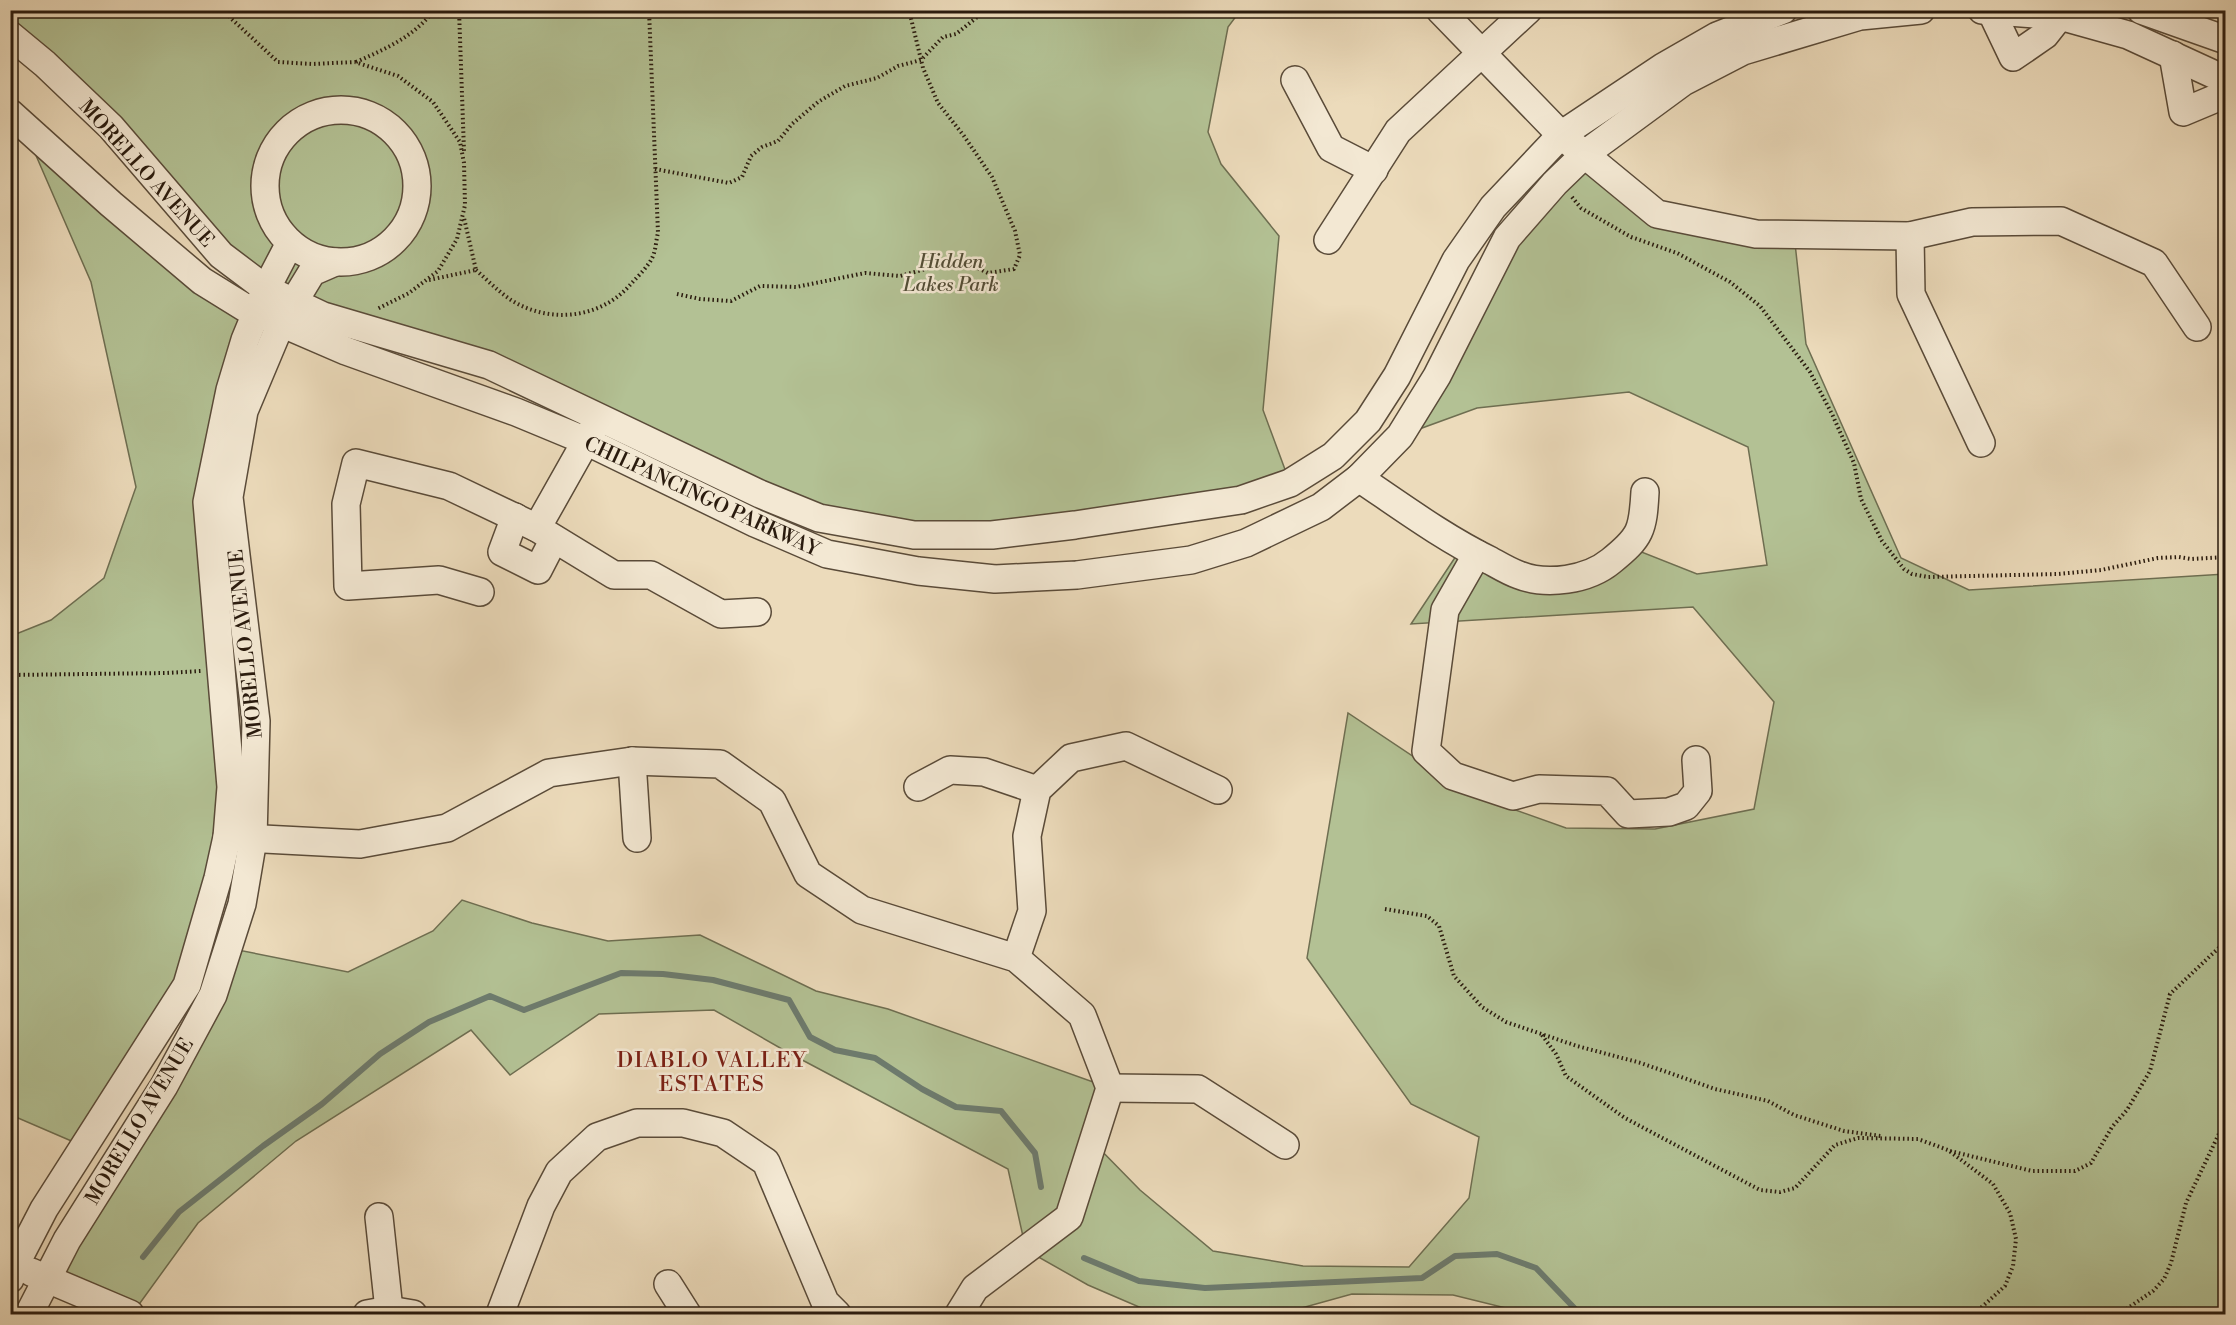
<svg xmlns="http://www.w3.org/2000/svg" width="2236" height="1325" viewBox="0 0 2236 1325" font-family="'Libre Bodoni',serif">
<rect width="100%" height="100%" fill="#ecdbbb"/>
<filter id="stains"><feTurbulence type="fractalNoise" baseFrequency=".00333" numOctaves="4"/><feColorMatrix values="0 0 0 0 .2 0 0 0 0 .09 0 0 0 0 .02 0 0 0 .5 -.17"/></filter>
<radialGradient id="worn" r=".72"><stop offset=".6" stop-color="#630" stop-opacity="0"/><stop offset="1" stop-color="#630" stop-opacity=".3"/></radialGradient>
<g fill="#b3c194" stroke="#6e6e51" stroke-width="1.5">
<path d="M10,11H1240L1228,27L1208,132L1221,164L1279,236L1263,410L1290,483L992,535L819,518L611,422L266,289L11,35Z"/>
<path d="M21,121L244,307L230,390L231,787L187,985L83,1146L11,1115V636L51,620L104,578L136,487L91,282Z"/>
<path d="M1585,154L1657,214L1794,234L1806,344L1901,558L1969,590L2225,574V1314H1530L1453,1295L1352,1294L1280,1314H1180L1146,1310L1088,1285L1026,1250L1008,1169L789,1053L714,1010L599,1014L510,1075L471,1030L296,1141L198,1223L132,1314L46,1278L228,948L348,972L433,931L462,900L532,923L608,941L700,935L816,991L888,1009L1110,1088L1093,1142L1140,1190L1213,1251L1303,1266L1409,1267L1469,1198L1479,1137L1411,1104L1307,958L1348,713L1468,793L1566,828L1655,829L1754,809L1774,702L1693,607L1411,624L1462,547L1542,580L1629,547L1697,574L1767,565L1748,447L1629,392L1477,408L1400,436L1507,238Z"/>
</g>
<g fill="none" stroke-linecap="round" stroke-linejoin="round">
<g stroke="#6d7b6e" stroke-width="6">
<path d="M143,1257L179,1212L263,1146L322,1104L380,1054L429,1022L490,996L524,1010L621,973L663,974L713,980L789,1000L810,1037L835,1050L875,1058L922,1089L956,1107L1001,1111L1035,1153L1041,1187"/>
<path d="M1084,1258L1139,1281L1205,1288L1422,1278L1455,1256L1497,1254L1536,1268L1580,1314"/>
</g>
<g stroke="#5a4b39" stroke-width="30">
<g id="minor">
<path d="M1440,10L1561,135L1657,214L1756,234L1910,236L1972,222L2061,221L2154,263L2197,327"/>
<path d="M1982,10L2060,16L2128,35L2226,80"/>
<path d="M2141,10L2226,40"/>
<path d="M1991,11L2013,57L2045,35L2060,16"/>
<path d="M10,35L45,64L111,127L221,255L266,289L323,316L489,365L760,494L819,518L914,535H992L1075,525L1241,500L1290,483L1333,456L1368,421L1397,376L1456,260L1493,207L1561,135L1663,67L1717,36L1783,10"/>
<path d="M2173,55L2183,112L2226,94"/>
<path d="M1295,80L1331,148L1374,170"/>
<circle cx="341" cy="186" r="76"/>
<path d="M10,113L111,204L202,281L244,307L346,351L516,412L586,441L755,523L827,554L918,571L995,579L1077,575L1191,560L1246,543L1321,507L1359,478L1400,436L1437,376L1507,238L1555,183L1585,154L1683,82L1743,51L1860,16L1921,10"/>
<path d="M1910,236L1911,294L1981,443"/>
<path d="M1328,240L1398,131L1528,10"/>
<path d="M1359,478C1402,507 1444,538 1491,561C1500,566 1510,572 1519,575C1547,586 1588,580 1611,561C1641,537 1643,530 1645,492"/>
<path d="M515,517L502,552L538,570L554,539"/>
<path d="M537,528L595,425"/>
<path d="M1477,554L1445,610L1426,751L1453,776L1513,796L1539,789L1607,791L1628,814L1669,812L1686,806L1698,791L1696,760"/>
<path d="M480,592L439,580L348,586L346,504L356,463L449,486L537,528L614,575H651L721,614L757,612"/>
<path d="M632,761L637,838"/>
<path d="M918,787L950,770L984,772L1037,790"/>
<path d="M227,837L360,844L447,828L549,773L632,761L720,764L772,801L808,874L862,910L1016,958L1082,1015L1110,1088L1069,1217L975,1288L959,1314"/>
<path d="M1016,958L1032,911L1027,836L1037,790L1071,758L1126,746L1218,790"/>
<path d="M1110,1088L1198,1089L1285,1145"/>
<path d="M379,1217L389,1310"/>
<path d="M31,1272L130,1314"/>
<path d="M10,1279L15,1265L44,1209L187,985L218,878L227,837L231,787L207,502L230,390L245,340L266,289L290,243"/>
<path d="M668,1284L687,1314"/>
<path d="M29,1314L67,1240L164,1086L213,995L242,904L253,839L256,721L229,497L244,411L281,323L312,272L335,262"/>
<path d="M367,1314L389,1310L413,1314"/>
<path d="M500,1314L541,1206L559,1172L597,1137L637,1123H683L723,1133L766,1162L825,1302L837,1314"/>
</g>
</g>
<g stroke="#2a1b0e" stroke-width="4" stroke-dasharray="1.5 3" stroke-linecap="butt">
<path d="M222,10L278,62L312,64L355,62L398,76L433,102L460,142L464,163L465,205L457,239L438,271L409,293L377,309"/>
<path d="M459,10L464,151"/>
<path d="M356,62C385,49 414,37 434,10"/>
<path d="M655,169L729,183L742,177L751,156L762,147L778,141L792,124L818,102L845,86L877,78L898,66L921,60L943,37L956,34L986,10"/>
<path d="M1572,197L1581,208L1631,237L1677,253L1730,282L1760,306L1810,372L1832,414L1854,463L1861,499L1882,541L1904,569L1912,574L1928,577L2058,574L2101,570L2158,558L2179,557L2191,559L2226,557"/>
<path d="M476,270C487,280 498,291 511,300C549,324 600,319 630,285C638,276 649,266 653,256C656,249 656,240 658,233L649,10"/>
<path d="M429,280L476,270L464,218"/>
<path d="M677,294L700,299L731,301L760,286L796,287L865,273L900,276L940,265L963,261L988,273L1014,269L1020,255L1015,231L992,177L964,136L938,103L923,68L909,10"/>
<path d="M10,675L166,673L201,671"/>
<path d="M1385,909L1427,916L1439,926L1454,976L1482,1007L1506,1022L1577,1046L1641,1063L1715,1089L1768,1101L1794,1115L1844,1131L1881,1136"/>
<path d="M1542,1035L1556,1054L1566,1076L1594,1096L1625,1118L1760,1190L1780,1192L1795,1188L1835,1145L1858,1138L1918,1139L1948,1150L1993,1184L2010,1213L2016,1239L2013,1266L2005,1286L1974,1314"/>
<path d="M1950,1151L2032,1171H2075L2091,1163L2112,1127L2127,1110L2150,1071L2170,994L2226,941"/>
<path d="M2119,1314L2153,1291L2164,1279L2171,1263L2186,1203L2226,1119"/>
</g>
<use href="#minor" stroke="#f3e8d3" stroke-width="27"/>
</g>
<g text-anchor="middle" stroke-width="5" stroke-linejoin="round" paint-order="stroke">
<g font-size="20" fill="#2a1b0e" stroke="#f3e8d3">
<text transform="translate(147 173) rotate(48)" y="7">MORELLO AVENUE</text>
<text transform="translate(702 496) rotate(25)" y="7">CHILPANCINGO PARKWAY</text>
<text transform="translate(245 644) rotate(-96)" y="7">MORELLO AVENUE</text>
<text transform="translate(139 1121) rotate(-59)" y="7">MORELLO AVENUE</text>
</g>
<g font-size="20" font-style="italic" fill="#534d36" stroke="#f3e8d3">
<text x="951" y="268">Hidden<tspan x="951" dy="23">Lakes Park</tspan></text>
</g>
<g font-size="21" letter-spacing="1.5" fill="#7a1f14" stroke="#f3e8d3">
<text x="712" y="1067">DIABLO VALLEY<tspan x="712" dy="24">ESTATES</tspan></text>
</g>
</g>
<rect width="2236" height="1325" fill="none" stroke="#ecdbbb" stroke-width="36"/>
<rect x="12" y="12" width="2212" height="1301" fill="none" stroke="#2a1b0e" stroke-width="3"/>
<rect x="18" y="18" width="2200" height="1289" fill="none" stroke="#2a1b0e" stroke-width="1.5"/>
<rect width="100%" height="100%" filter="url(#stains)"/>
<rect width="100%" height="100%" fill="url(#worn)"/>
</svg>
